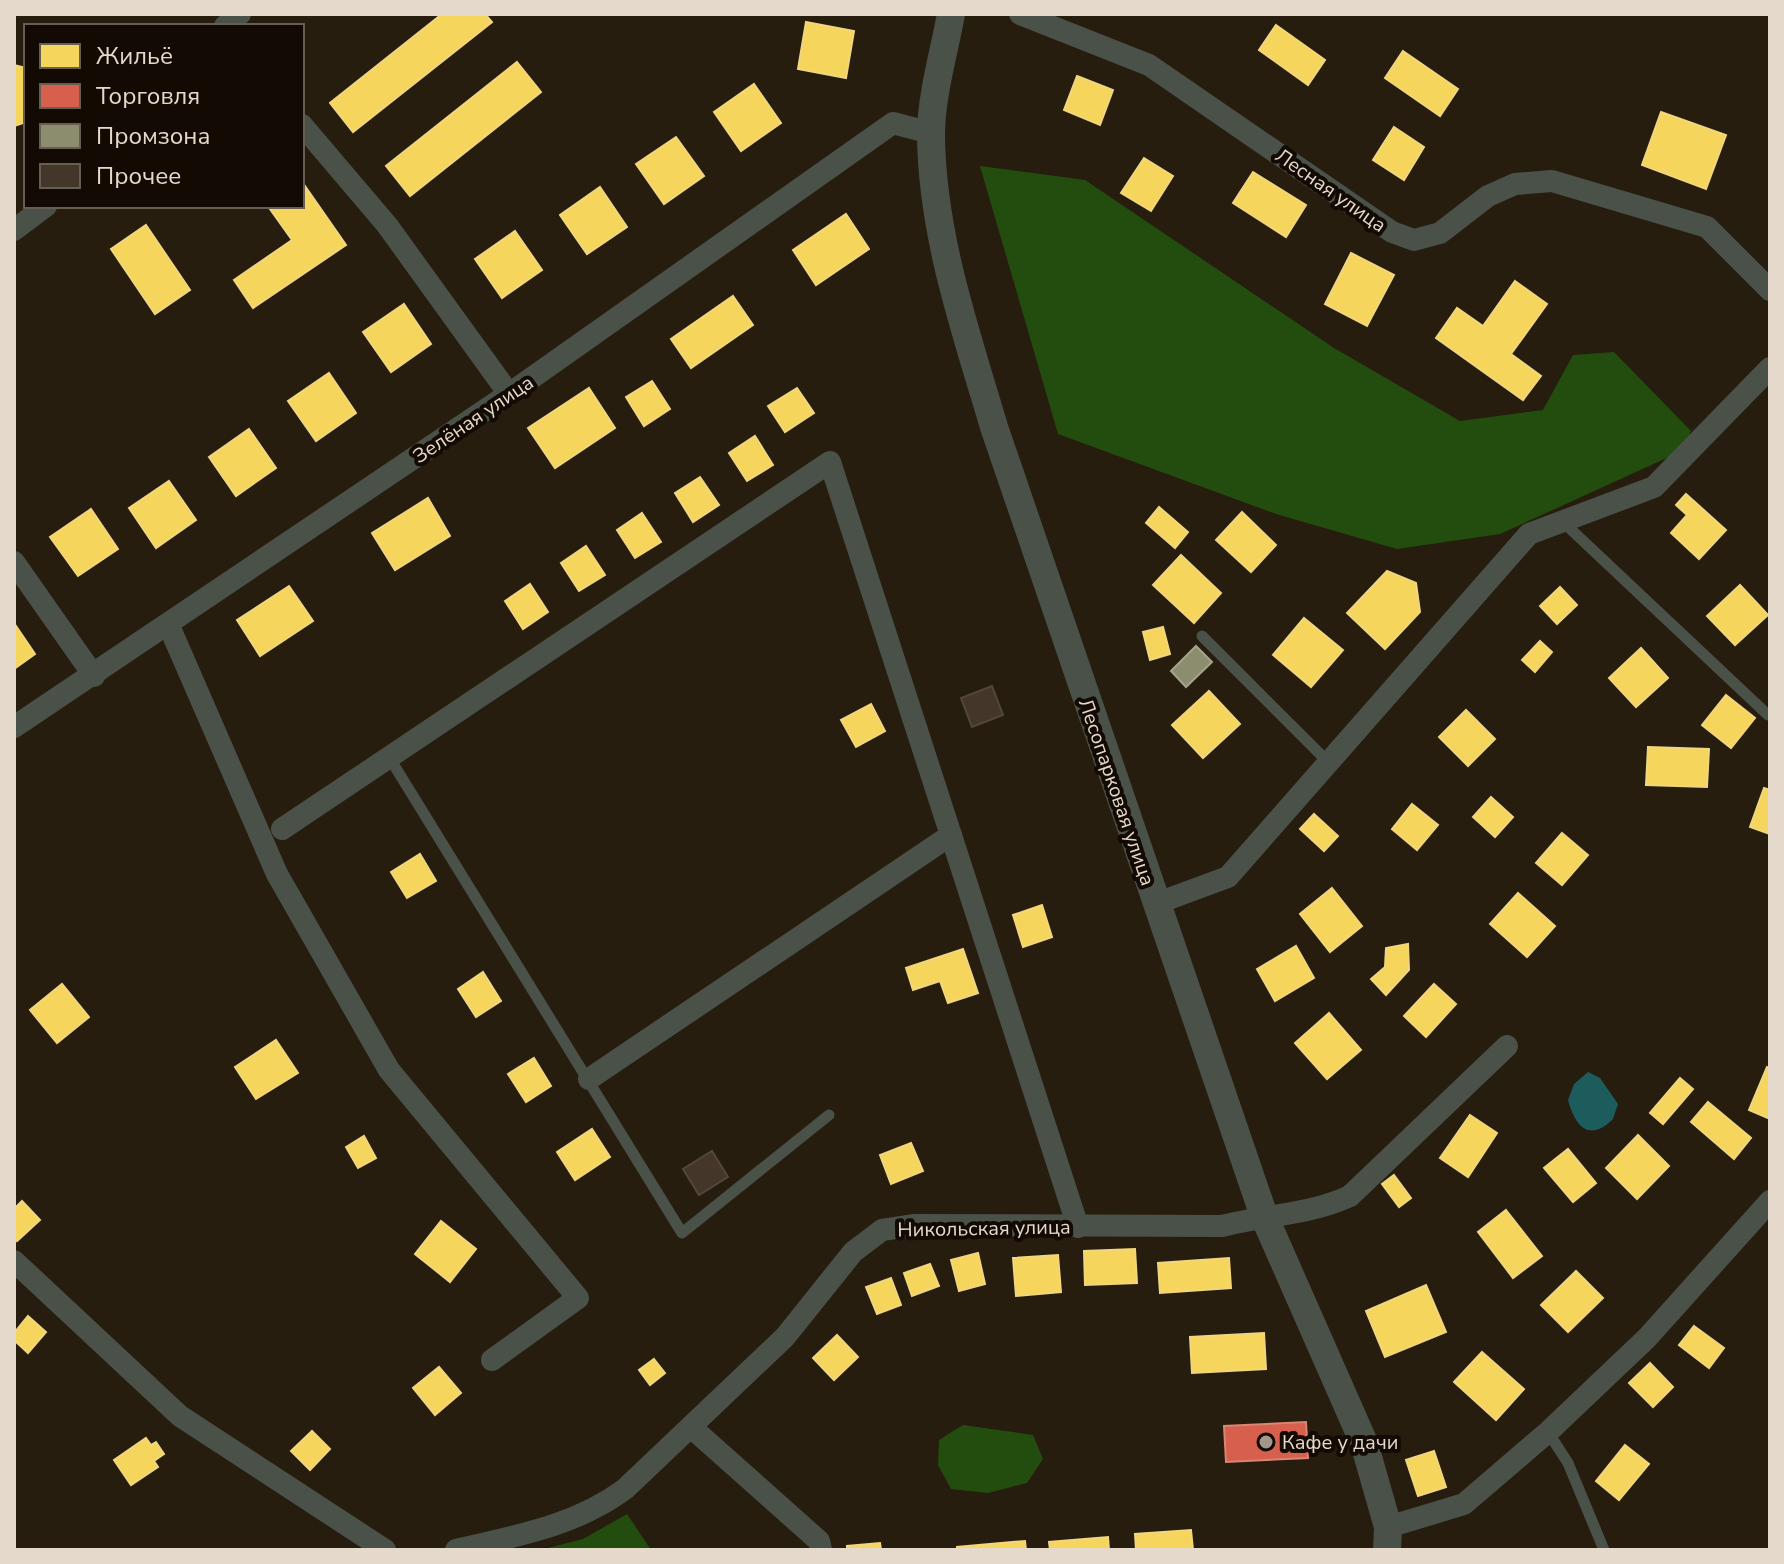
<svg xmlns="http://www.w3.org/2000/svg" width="1784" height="1564" viewBox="0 0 1784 1564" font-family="'Nunito Sans',sans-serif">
<rect width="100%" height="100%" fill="#261d0f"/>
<g fill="#234d0e">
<path d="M980,166L1085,180L1334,348L1460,421L1543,410L1573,355L1614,352L1691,431L1682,451L1500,534L1397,549L1276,514L1058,434Z"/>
<path d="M963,1425L1033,1435L1043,1459L1027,1483L988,1493L951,1489L938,1465L939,1440Z"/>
<path d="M627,1514L651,1550H540L583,1539Z"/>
</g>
<path fill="#1c5c5d" d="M1588,1072L1600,1078L1618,1104L1613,1119C1589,1143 1575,1126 1568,1100L1574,1084Z"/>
<g fill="#f6d55c" stroke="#f1d67d" stroke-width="2">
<path d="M442,14H485L492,22L353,132L330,103Z"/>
<path d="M806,22L854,31L846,78L798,69Z"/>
<path d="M1276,25L1325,60L1308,85L1259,50Z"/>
<path d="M1403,51L1458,89L1440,116L1385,78Z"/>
<path d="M517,62L541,92L410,196L386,166Z"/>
<path d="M14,65L26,68V122L14,126Z"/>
<path d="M1077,76L1113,90L1100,125L1064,110Z"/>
<path d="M754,84L781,123L741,151L714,112Z"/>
<path d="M1661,112L1726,135L1706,189L1642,165Z"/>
<path d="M1394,127L1424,147L1404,180L1373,160Z"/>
<path d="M676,137L704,176L664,204L636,164Z"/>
<path d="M1144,158L1173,176L1151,211L1121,193Z"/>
<path d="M1253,172L1306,205L1286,237L1233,203Z"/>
<path d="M305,186L346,245L253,308L234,280L292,240L270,209L275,206H302Z"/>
<path d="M600,187L627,227L587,254L560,215Z"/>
<path d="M846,214L869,249L816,285L793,250Z"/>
<path d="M146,225L190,290L155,314L111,249Z"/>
<path d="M515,231L542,270L502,298L475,259Z"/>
<path d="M1351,253L1394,275L1367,326L1325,304Z"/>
<path d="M1515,281L1547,304L1511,354L1541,376L1523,400L1436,338L1457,308L1483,326Z"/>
<path d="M733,296L753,325L691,368L671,339Z"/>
<path d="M404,304L431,344L391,372L363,332Z"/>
<path d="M329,373L356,413L316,441L288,401Z"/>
<path d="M652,381L670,409L644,426L626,397Z"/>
<path d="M589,388L615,428L555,468L528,428Z"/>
<path d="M797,388L814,413L785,432L768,406Z"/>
<path d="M249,429L276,468L236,496L209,457Z"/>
<path d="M755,436L773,465L747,481L729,453Z"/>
<path d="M700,477L719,505L693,522L675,493Z"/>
<path d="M169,481L196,520L156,548L129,508Z"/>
<path d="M1686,494L1726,530L1699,559L1671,533L1687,515L1676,505Z"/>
<path d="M428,498L450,536L395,570L372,533Z"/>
<path d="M1159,507L1188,532L1175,548L1146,523Z"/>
<path d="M91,509L118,549L78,576L50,537Z"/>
<path d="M1242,512L1276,545L1251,572L1216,540Z"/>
<path d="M642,513L661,542L635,558L617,530Z"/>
<path d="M586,546L605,575L579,591L561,563Z"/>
<path d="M1181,555L1221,593L1194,623L1153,585Z"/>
<path d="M1387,571L1416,583L1420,612L1385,649L1347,613Z"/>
<path d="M530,584L548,612L523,629L505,601Z"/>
<path d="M1740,585L1768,615L1735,645L1707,616Z"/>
<path d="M289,586L313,621L260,656L237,620Z"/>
<path d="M1560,587L1577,605L1557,624L1540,606Z"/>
<path d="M1304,618L1343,650L1311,687L1273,655Z"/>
<path d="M14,623L35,654L14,669Z"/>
<path d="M1163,627L1170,654L1150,660L1143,632Z"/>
<path d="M1540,641L1552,652L1535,672L1522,660Z"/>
<path d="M1641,648L1668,678L1636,707L1609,678Z"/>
<path d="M1209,691L1240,724L1203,758L1172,725Z"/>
<path d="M1726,695L1755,718L1731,748L1702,725Z"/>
<path d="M871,704L885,731L856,747L841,720Z"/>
<path d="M1466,710L1495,739L1468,766L1439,737Z"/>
<path d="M1648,747L1709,749L1707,787L1646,785Z"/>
<path d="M1764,788L1770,790V834L1750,827Z"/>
<path d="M1491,797L1513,817L1495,837L1473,817Z"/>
<path d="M1412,804L1438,825L1417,850L1392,829Z"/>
<path d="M1314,814L1338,836L1324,851L1300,829Z"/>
<path d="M1562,833L1588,855L1562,885L1536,863Z"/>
<path d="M420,854L436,881L407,898L391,872Z"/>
<path d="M1332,888L1362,926L1330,952L1300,914Z"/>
<path d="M1518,893L1555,926L1527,957L1490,924Z"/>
<path d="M1042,905L1052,937L1023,947L1013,915Z"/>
<path d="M1408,944L1409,970L1386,995L1371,979L1385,967L1386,948Z"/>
<path d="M1296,946L1314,978L1275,1001L1257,969Z"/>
<path d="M963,949L978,993L948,1003L940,981L913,990L906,968Z"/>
<path d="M483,972L501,1001L476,1017L458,989Z"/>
<path d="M62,984L89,1017L57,1043L30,1010Z"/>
<path d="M1434,984L1456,1004L1426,1037L1404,1016Z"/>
<path d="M1329,1013L1361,1050L1327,1079L1295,1043Z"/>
<path d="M276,1040L298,1073L256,1099L235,1067Z"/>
<path d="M534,1058L551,1086L526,1102L508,1074Z"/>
<path d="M1767,1067L1770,1069V1119L1749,1110Z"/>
<path d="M1680,1078L1693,1089L1663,1124L1650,1113Z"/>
<path d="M1708,1102L1751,1138L1734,1159L1691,1122Z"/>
<path d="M1470,1115L1497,1133L1468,1177L1440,1158Z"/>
<path d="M592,1129L610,1157L575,1180L557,1152Z"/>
<path d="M1638,1135L1669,1166L1637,1199L1606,1168Z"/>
<path d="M364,1136L376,1158L358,1168L346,1147Z"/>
<path d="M911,1143L923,1171L891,1184L880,1155Z"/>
<path d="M1568,1149L1596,1183L1573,1202L1544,1168Z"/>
<path d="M1394,1175L1411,1198L1399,1207L1382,1184Z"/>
<path d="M22,1201L40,1220L17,1241L14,1238V1209Z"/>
<path d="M1506,1210L1542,1256L1513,1278L1478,1232Z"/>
<path d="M441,1221L476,1249L450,1282L415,1254Z"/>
<path d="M1135,1249L1137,1283L1085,1285L1084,1251Z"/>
<path d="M978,1253L985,1284L959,1291L951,1260Z"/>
<path d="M1058,1255L1061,1292L1016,1296L1013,1258Z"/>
<path d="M1229,1258L1231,1288L1160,1293L1158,1263Z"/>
<path d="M930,1264L939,1286L912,1296L904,1273Z"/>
<path d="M1576,1271L1603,1298L1568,1332L1541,1305Z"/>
<path d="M891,1278L901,1305L877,1314L866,1287Z"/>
<path d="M1426,1285L1446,1332L1385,1357L1366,1311Z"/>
<path d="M28,1316L46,1332L28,1353L14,1340V1333Z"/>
<path d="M1694,1326L1724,1348L1709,1368L1679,1345Z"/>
<path d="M1264,1333L1266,1369L1192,1373L1190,1337Z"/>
<path d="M837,1335L858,1357L834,1380L813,1358Z"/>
<path d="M1482,1352L1524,1389L1496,1420L1454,1382Z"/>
<path d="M654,1359L665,1373L650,1385L639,1370Z"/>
<path d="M1650,1363L1673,1387L1653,1407L1629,1383Z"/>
<path d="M439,1367L461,1393L435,1415L413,1388Z"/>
<path d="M312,1431L330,1449L310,1470L291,1451Z"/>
<path d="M146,1438L151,1445L156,1442L164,1454L154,1461L158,1467L131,1485L114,1460Z"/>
<path d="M1625,1445L1649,1464L1619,1500L1596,1481Z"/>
<path d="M1434,1451L1446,1487L1418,1496L1406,1460Z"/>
<path d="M1191,1530L1193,1550H1136L1135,1534Z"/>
<path d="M1108,1537L1109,1550H1050L1049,1542Z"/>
<path d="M1025,1541L1026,1550H957V1547Z"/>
<path d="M880,1543L881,1550H847V1546Z"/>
</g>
<path fill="#d6604d" stroke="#da8472" stroke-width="2" d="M1306,1422L1308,1458L1226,1462L1224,1426Z"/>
<path fill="#8c8c6e" stroke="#a6a38a" stroke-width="2" d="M1196,646L1212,662L1186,687L1171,671Z"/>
<g fill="#443629" stroke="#51473e" stroke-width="2">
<path d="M992,686L1003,715L972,727L961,698Z"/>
<path d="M712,1151L728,1177L699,1195L683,1169Z"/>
</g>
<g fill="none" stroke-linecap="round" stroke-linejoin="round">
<g stroke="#495149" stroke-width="11">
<path d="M1563,522L1768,715"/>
<path d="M1202,636L1327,761"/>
<path d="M389,757L682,1233L829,1115"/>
<path d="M1548,1432L1568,1463L1604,1550"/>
</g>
<g stroke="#495149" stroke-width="22">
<path d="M1020,14L1149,65L1392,232L1414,240L1440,233L1488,196L1515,184L1552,181L1707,227L1770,290"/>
<path d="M225,26L240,14"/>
<path d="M302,125L387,225L509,394"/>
<path d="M14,230L46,206"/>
<path d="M14,562L94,676"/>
<path d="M169,626L277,874L389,1070L578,1298L492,1360"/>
<path d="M14,727L509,394L893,123L931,133"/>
<path d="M282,829L830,462L1078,1227"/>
<path d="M1155,904L1228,877L1529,534L1654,487L1770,368"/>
<path d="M589,1079L951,835"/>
<path d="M14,1261L180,1416L385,1550"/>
<path d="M692,1428L819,1541L821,1550"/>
<path d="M1388,1527L1464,1504L1548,1432L1647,1338L1770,1201"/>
<path d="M456,1550C516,1536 575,1526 625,1489L785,1337L853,1252L882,1230L915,1225L1222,1226C1265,1215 1309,1215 1350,1196L1507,1046"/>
</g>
<path stroke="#495149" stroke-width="28" d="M951,14C944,53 931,96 931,135C932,236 966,332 994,427L1264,1216L1364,1443L1388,1527L1387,1550"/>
</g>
<circle fill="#a29789" stroke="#120a03" stroke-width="3" cx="1266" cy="1442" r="8"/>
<g text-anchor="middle" stroke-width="8" stroke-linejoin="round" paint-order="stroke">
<g font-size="20" fill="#e4d9ca" stroke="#120a03">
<text transform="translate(1331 190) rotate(35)" y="7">Лесная улица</text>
<text transform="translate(473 419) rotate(-34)" y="7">Зелёная улица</text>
<text transform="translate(1117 792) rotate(71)" y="7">Лесопарковая улица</text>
<text transform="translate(984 1228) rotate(-1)" y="7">Никольская улица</text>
</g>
<g font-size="20" fill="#e4d9ca" stroke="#120a03" text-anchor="start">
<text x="1282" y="1449">Кафе у дачи</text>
</g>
</g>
<rect width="1784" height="1564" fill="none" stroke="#e4d9ca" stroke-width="32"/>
<rect x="24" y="24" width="280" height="184" fill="#120a03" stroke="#665d53" stroke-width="2"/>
<rect x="40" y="44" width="40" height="24" fill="#f6d55c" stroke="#665d53" stroke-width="2"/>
<text x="96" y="64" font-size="24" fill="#e4d9ca">Жильё</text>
<rect x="40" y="84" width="40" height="24" fill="#d6604d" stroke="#665d53" stroke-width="2"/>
<text x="96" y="104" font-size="24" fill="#e4d9ca">Торговля</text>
<rect x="40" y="124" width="40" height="24" fill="#8c8c6e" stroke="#665d53" stroke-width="2"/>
<text x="96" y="144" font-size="24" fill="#e4d9ca">Промзона</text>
<rect x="40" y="164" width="40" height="24" fill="#443629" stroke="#665d53" stroke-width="2"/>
<text x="96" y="184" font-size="24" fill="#e4d9ca">Прочее</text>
</svg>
